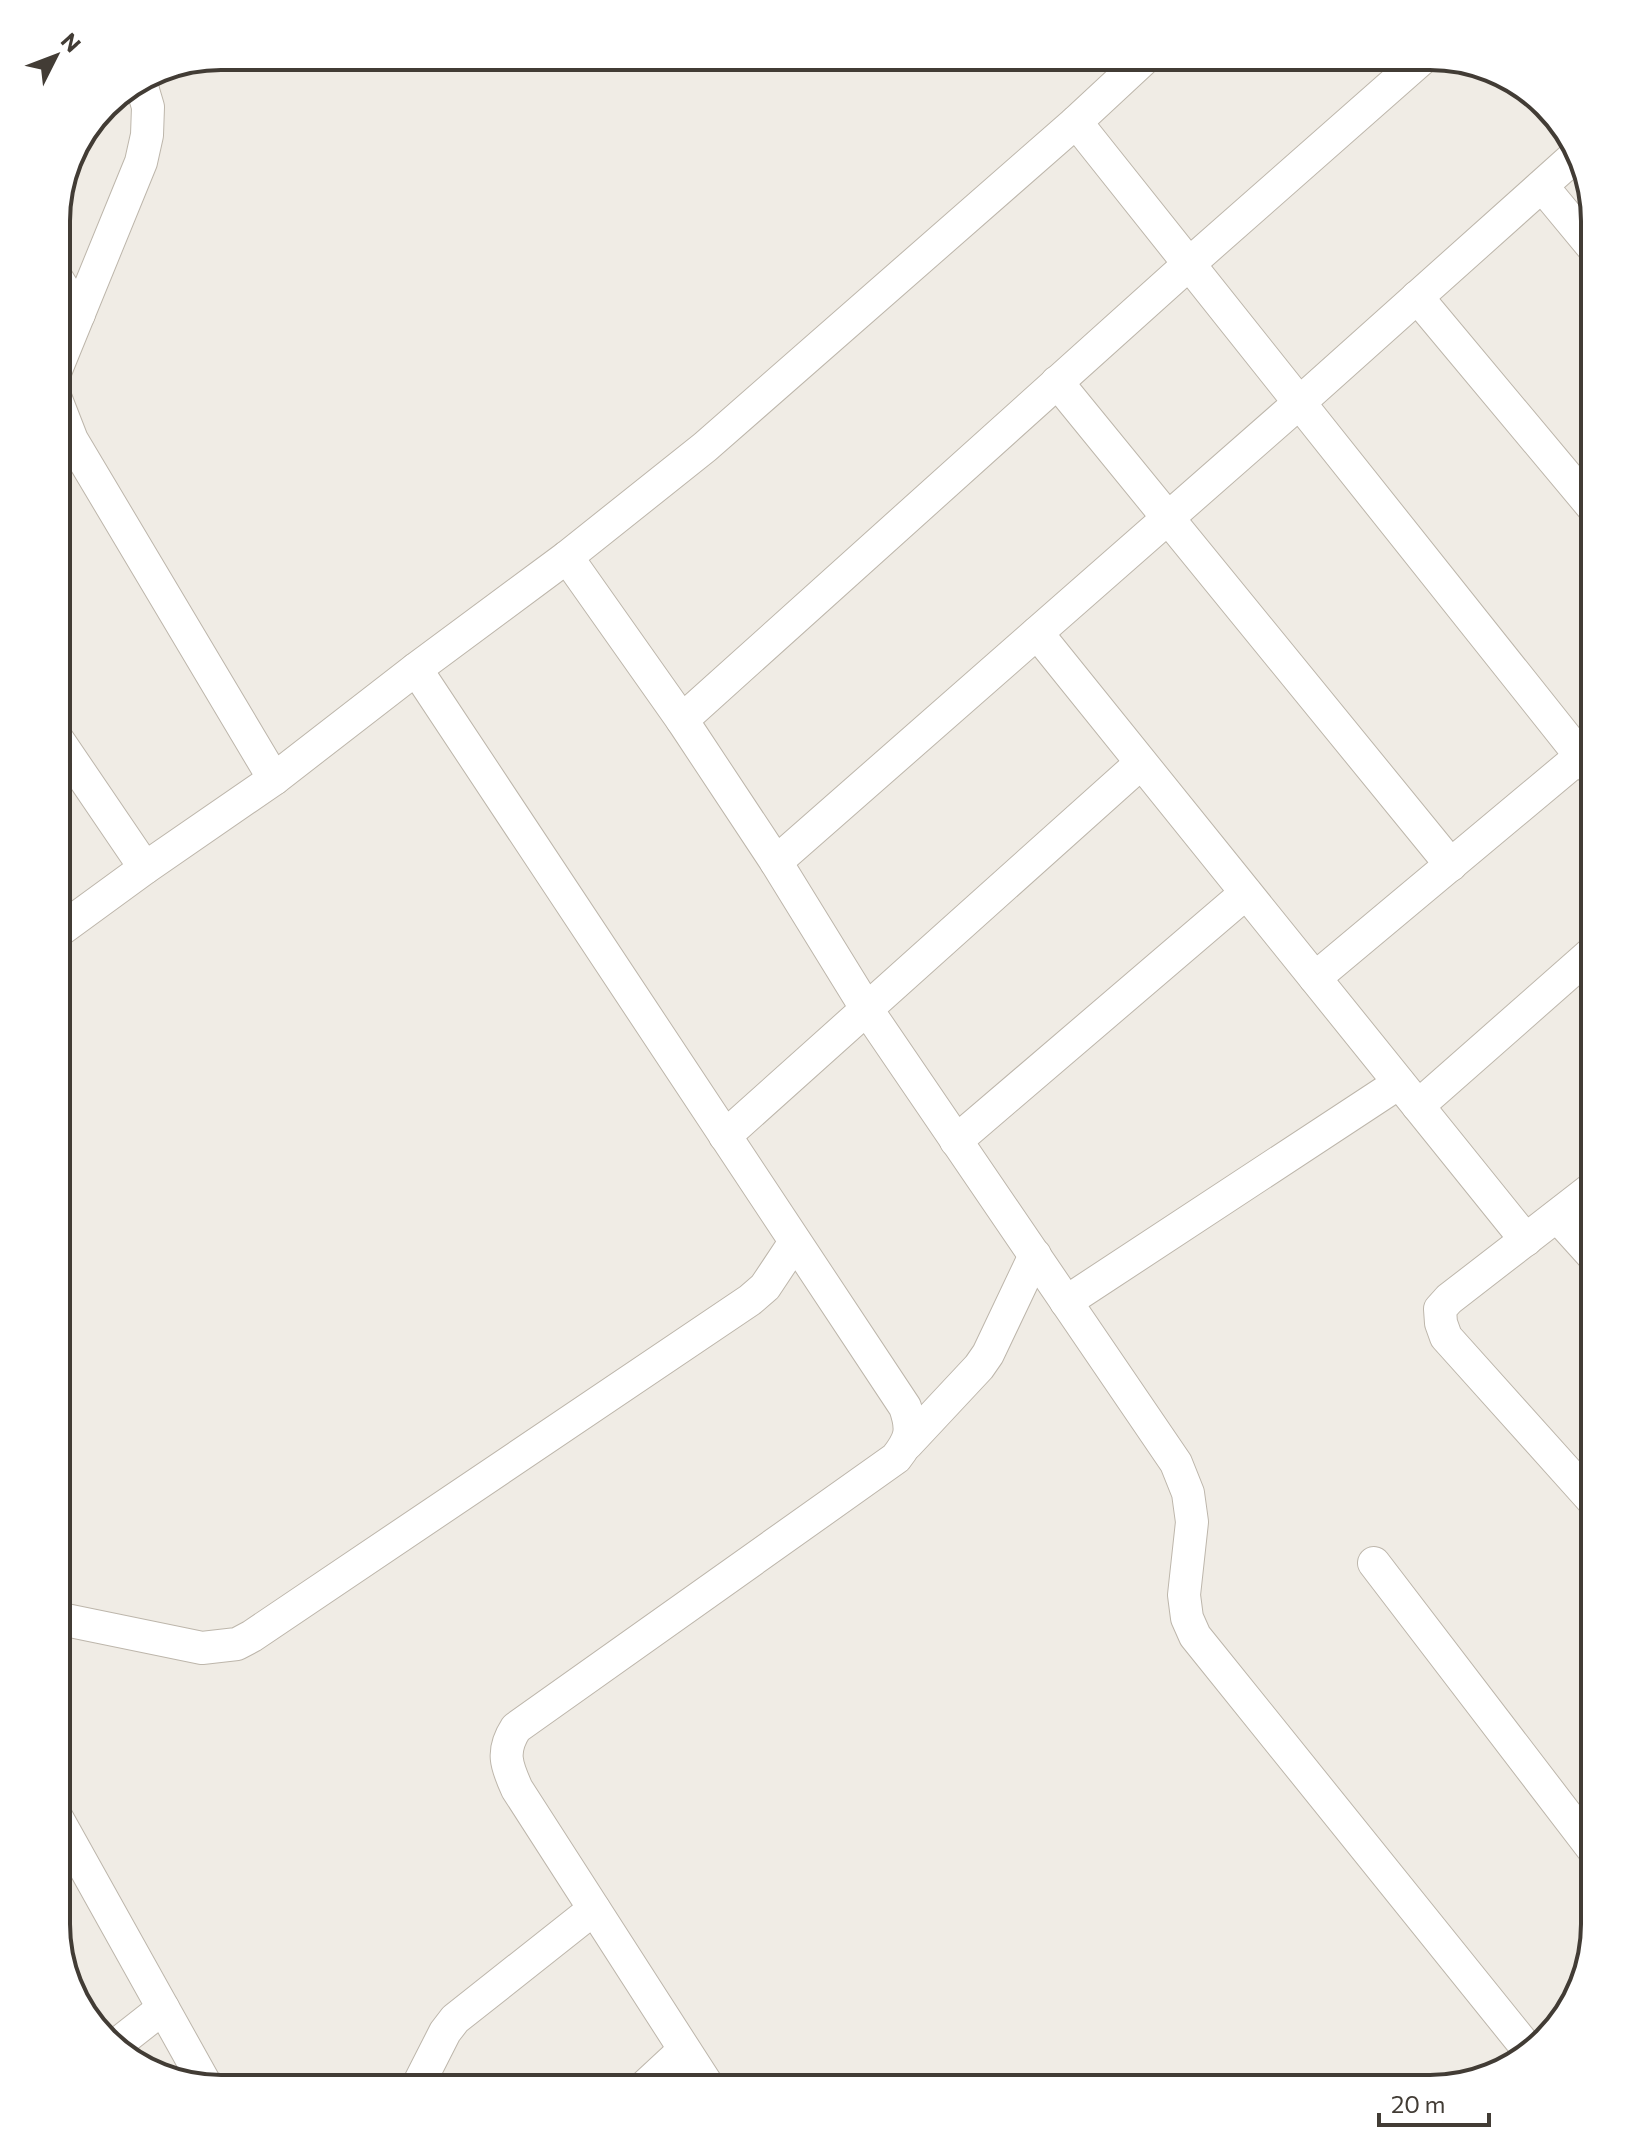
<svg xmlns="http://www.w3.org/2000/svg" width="1651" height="2145" viewBox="0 0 1651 2145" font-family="Commissioner,sans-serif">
<rect width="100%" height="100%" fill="#f0ece5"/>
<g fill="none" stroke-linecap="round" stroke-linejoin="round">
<g stroke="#bdb6ab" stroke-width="34">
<g id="minor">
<path d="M1076,122L1595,774"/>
<path d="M1542,186L1595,250"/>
<path d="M56,277L79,314"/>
<path d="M1417,297L1595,510"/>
<path d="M56,370L141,162L147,135L148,107L140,80"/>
<path d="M1057,382L1451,865"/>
<path d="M56,399L72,440L274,779"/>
<path d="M567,557L682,720L776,862L866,1008L1176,1463L1188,1493L1192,1522L1184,1595L1187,1618L1195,1636L1530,2052"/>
<path d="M1037,633L1526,1240"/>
<path d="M416,669L905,1407C913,1430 911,1439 896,1458L516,1728C501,1751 506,1765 517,1789L710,2089"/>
<path d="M682,720L1189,264L1425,56"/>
<path d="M56,737L145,868"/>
<path d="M776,862L1299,403L1575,156"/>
<path d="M56,933L145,868L274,779L416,669L567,557L705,447L1076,122L1147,56"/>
<path d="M1315,978L1595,744"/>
<path d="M1418,1106L1595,950"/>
<path d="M725,1136L1141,763"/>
<path d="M956,1141L1246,893"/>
<path d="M1557,1216L1595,1258"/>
<path d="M1066,1302L1399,1083"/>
<path d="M907,1444L979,1367L988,1354L1035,1255"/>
<path d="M1595,1503L1446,1337L1441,1323L1440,1309L1449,1299L1595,1186"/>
<path d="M1374,1563L1595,1852"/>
<path d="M56,1618L202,1648L237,1644L252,1636L750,1300L765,1287L795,1242"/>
<path d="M56,1816L206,2085"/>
<path d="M116,2045L163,2008"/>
<path d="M416,2089L445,2032L455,2019L594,1909"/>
<path d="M642,2089L684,2050"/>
</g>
</g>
<use href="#minor" stroke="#fff" stroke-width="32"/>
</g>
<path d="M0 0H1651V2145H0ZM221 70H1430A151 151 0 0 1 1581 221V1924A151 151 0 0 1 1430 2075H221A151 151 0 0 1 70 1924V221A151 151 0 0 1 221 70Z" fill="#fff" fill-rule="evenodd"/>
<path fill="none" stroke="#423c35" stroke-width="4" d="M221 70H1430A151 151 0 0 1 1581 221V1924A151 151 0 0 1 1430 2075H221A151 151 0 0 1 70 1924V221A151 151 0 0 1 221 70Z"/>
<g transform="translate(56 56) rotate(48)" stroke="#ffffff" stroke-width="6" paint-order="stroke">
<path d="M0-6L14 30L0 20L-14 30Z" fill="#423c35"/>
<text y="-12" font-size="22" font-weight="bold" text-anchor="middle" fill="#423c35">N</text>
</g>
<path d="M1379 2113v12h110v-12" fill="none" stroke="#423c35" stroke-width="4"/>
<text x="1391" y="2113" font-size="24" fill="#423c35" stroke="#ffffff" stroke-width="6" paint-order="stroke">20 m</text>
</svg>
